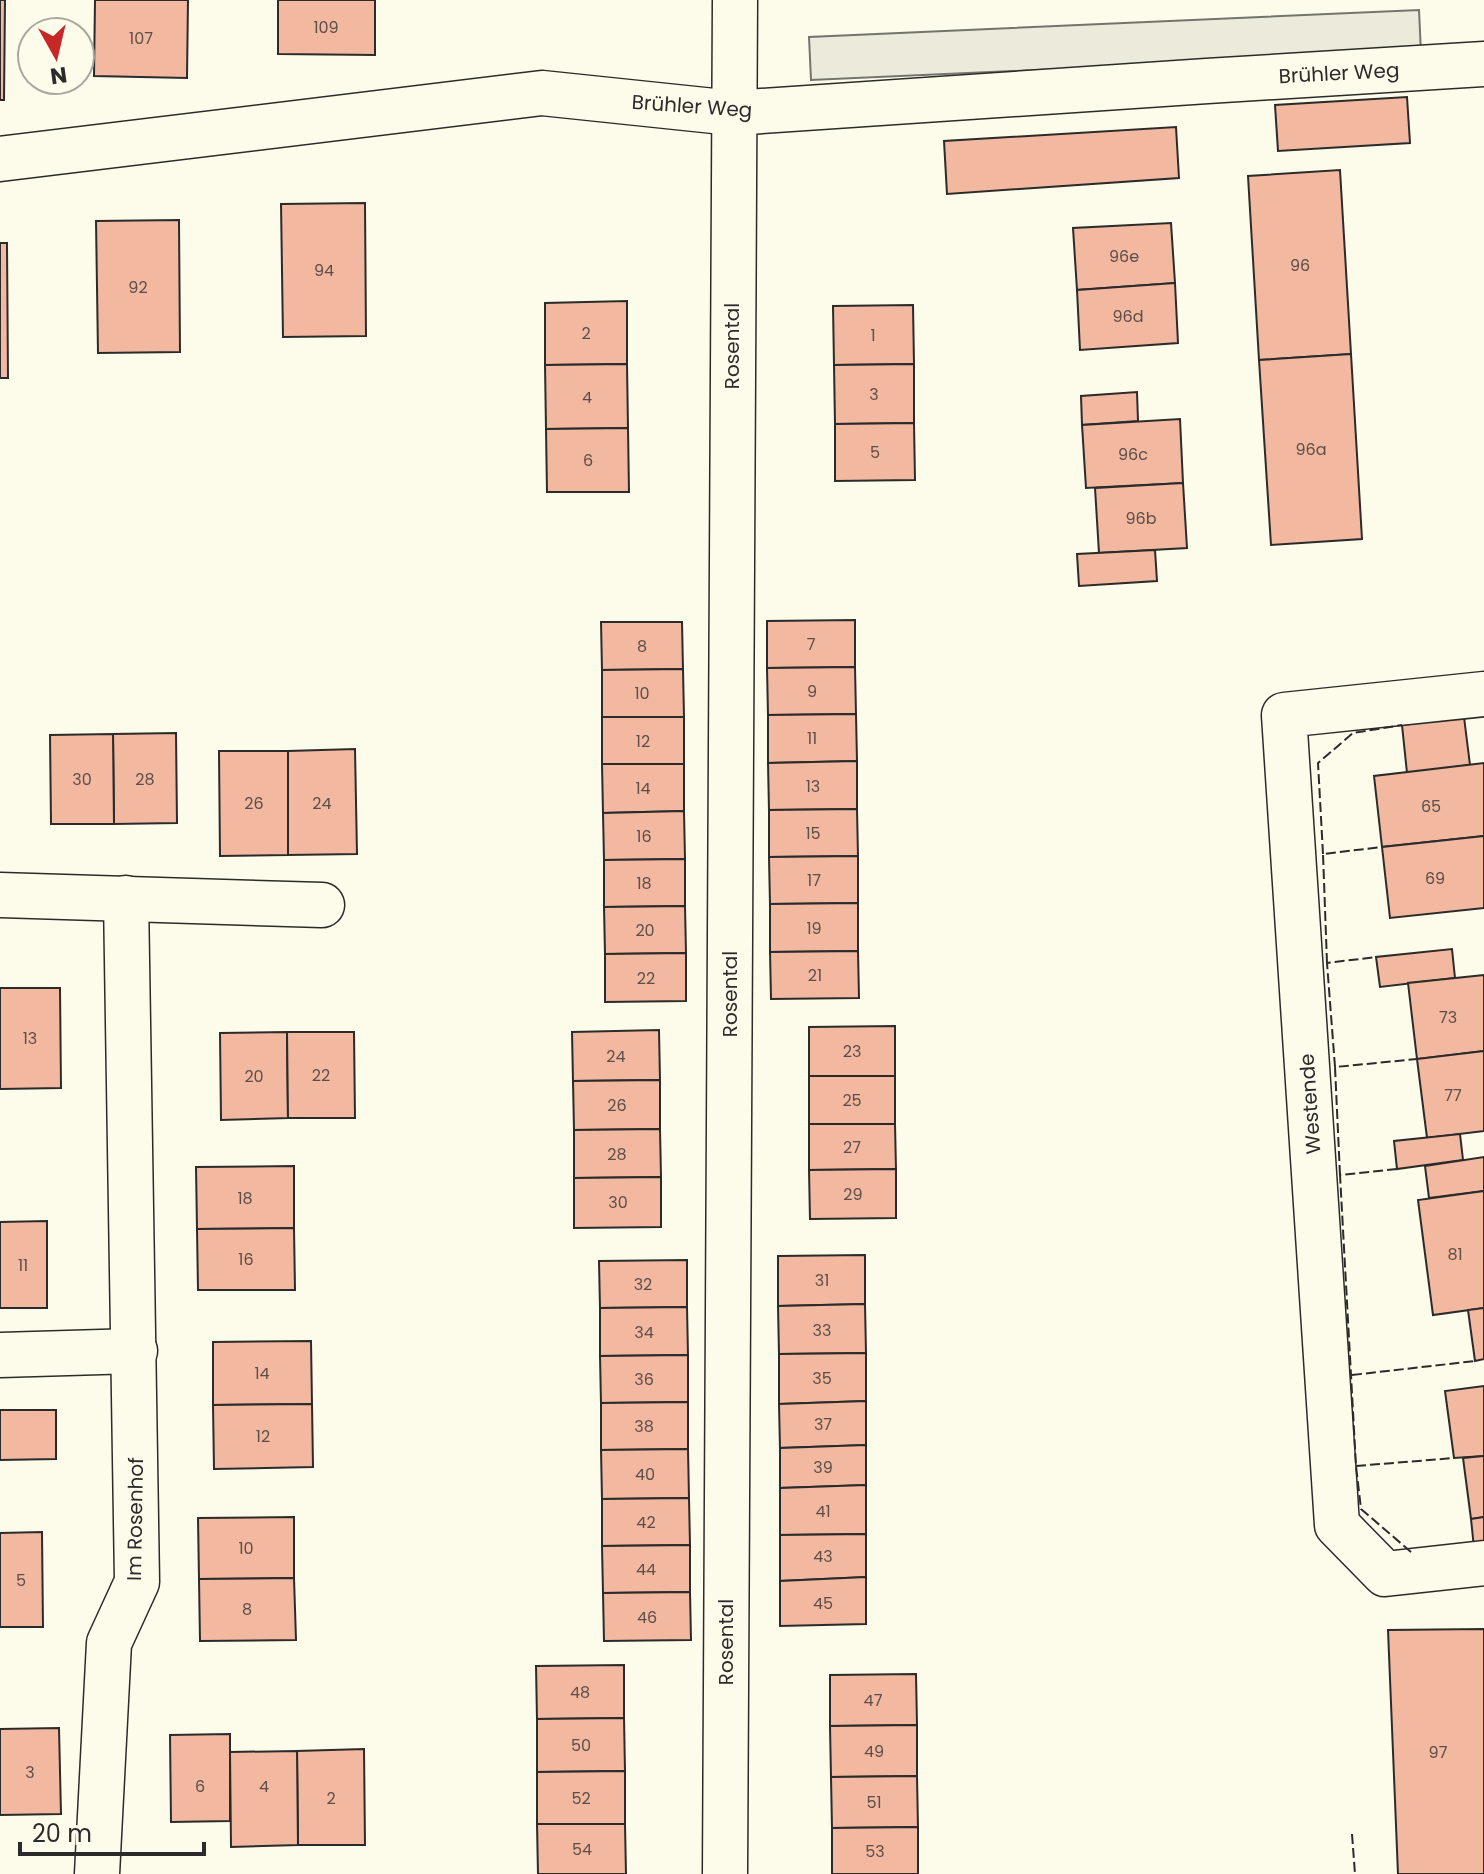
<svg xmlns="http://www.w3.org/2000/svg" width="1484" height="1874" viewBox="0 0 1484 1874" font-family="Poppins,sans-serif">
<rect width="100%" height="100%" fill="#fdfbea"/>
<path fill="#eceadb" stroke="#74746e" stroke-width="2" d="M1419,10L1421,53L811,80L809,37Z"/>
<g fill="#f2b8a0" stroke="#2b2b2b" stroke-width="2">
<path d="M0,0H5L4,100H0Z"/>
<path d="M95,0H188L187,78L94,76Z"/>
<path d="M278,0H375V55L278,54Z"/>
<path d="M1407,97L1410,143L1278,151L1275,105Z"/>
<path d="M1176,127L1179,178L947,194L944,141Z"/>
<path d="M1340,170L1351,354L1259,360L1248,176Z"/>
<path d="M365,203L366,336L283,337L281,204Z"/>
<path d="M179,220L180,352L98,353L96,221Z"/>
<path d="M1171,223L1175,283L1077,290L1073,228Z"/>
<path d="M0,243H7L8,378H0Z"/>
<path d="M1175,283L1178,343L1080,350L1077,290Z"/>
<path d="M627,301V364L545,365V303Z"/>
<path d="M913,305L914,364L834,365L833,306Z"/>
<path d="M1351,354L1362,539L1271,545L1259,360Z"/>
<path d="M627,364L628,428L546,429L545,365Z"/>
<path d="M914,364V423L835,424L834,365Z"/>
<path d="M1137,392L1138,421L1082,425L1081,396Z"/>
<path d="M1180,419L1183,483L1086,488L1082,425Z"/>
<path d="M914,423L915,480L835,481V424Z"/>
<path d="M628,428L629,492H547L546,429Z"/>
<path d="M1183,483L1187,548L1099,553L1095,488Z"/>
<path d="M1155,550L1157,581L1079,586L1077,554Z"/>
<path d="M855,620V667L767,668V621Z"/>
<path d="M601,622H682L683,669L602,670Z"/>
<path d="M855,667L856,714L768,715L767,668Z"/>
<path d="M683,669L684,717H602V670Z"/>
<path d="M856,714L857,761L768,763V715Z"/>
<rect x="602" y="717" width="82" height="47"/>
<path d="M1464,717L1470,765L1407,773L1402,725Z"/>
<path d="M176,733L177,823L114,824L113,734Z"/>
<path d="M113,734L114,824H51L50,735Z"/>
<path d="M355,749L357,854L288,855V751Z"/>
<path d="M219,751H288V855L220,856Z"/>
<path d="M857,761V809L769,810L768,763Z"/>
<path d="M1484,763V836L1382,847L1374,776Z"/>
<path d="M602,764H684V811L603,813Z"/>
<path d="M857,809L858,856L769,857V810Z"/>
<path d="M684,811L685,859L604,860L603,813Z"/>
<path d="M1484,836V908L1390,918L1382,847Z"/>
<path d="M858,856V903L770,904L769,857Z"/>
<path d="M685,859V906L604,907V860Z"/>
<path d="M858,903V951L770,952V904Z"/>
<path d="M685,906L686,953L605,954L604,907Z"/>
<path d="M1452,949L1455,978L1380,987L1376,957Z"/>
<path d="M858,951L859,998L771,999L770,952Z"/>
<path d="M686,953V1001L605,1002V954Z"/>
<path d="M1484,975V1051L1417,1059L1408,983Z"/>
<path d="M0,988H60L61,1088L0,1089Z"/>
<path d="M895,1026V1076H809V1027Z"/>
<path d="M659,1030L660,1080L573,1081L572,1032Z"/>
<path d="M287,1032L288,1118L221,1120L220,1033Z"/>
<path d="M287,1032H354L355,1118H288Z"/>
<path d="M1484,1051V1131L1427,1138L1417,1059Z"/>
<rect x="809" y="1076" width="86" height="48"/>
<path d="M660,1080V1129L574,1130L573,1081Z"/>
<path d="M809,1124H895L896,1169L809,1170Z"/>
<path d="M660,1129L661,1177L574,1178V1130Z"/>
<path d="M1460,1134L1463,1160L1397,1169L1394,1141Z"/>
<path d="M1484,1157V1191L1429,1198L1425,1166Z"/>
<path d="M294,1166V1228L197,1229L196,1167Z"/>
<path d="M896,1169V1218L810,1219L809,1170Z"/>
<path d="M661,1177V1227L574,1228V1178Z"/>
<path d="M1484,1191V1308L1433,1315L1418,1200Z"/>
<path d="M47,1221V1308H0V1222Z"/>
<path d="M294,1228L295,1290H198L197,1229Z"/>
<path d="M865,1255V1304L778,1306V1256Z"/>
<path d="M687,1260V1307L600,1308L599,1261Z"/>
<path d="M865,1304L866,1353L779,1354L778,1306Z"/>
<path d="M687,1307L688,1355L600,1356V1308Z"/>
<path d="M1484,1308V1359L1475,1361L1468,1310Z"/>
<path d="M311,1341L312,1404L213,1405V1342Z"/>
<path d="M866,1353V1401L779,1404V1354Z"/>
<path d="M688,1355V1402L601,1403L600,1356Z"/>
<path d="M1484,1386V1456L1454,1458L1445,1391Z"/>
<path d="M866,1401V1445L780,1448L779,1404Z"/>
<path d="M688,1402V1449L601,1450V1403Z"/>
<path d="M312,1404L313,1467L214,1469L213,1405Z"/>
<path d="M0,1410H56V1459L0,1460Z"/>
<path d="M866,1445V1485L780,1488V1448Z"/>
<path d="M688,1449L689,1498L602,1499L601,1450Z"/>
<path d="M1484,1456V1517L1471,1519L1463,1458Z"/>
<path d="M866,1485V1534L780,1535V1488Z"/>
<path d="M689,1498L690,1545L602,1546V1499Z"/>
<path d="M294,1517V1578L199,1579L198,1518Z"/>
<path d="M1484,1517V1547L1474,1548L1471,1519Z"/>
<path d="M42,1532L43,1627H0V1533Z"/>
<path d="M866,1534V1577L780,1581V1535Z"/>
<path d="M690,1545V1592L603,1593L602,1546Z"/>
<path d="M866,1577V1624L780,1626V1581Z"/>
<path d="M294,1578L296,1640L200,1641L199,1579Z"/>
<path d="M690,1592L691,1640L604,1641L603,1593Z"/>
<path d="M1484,1629V1874H1398L1388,1630Z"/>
<path d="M624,1665V1718L537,1719L536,1666Z"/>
<path d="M916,1674L917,1725L830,1726V1675Z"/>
<path d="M624,1718L625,1771L537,1772V1719Z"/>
<path d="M917,1725V1776L831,1777L830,1726Z"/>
<path d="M59,1728L61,1814L0,1815V1729Z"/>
<path d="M230,1734V1821L171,1822L170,1735Z"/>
<path d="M364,1749L365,1845H298L297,1751Z"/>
<path d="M297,1751L298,1845L231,1847L230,1752Z"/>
<path d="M625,1771V1824H537V1772Z"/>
<path d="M917,1776L918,1827L832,1828L831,1777Z"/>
<path d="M537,1824H625L626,1874H538Z"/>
<path d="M918,1827V1874H832V1828Z"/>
</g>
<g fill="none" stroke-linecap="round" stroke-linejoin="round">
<g stroke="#2b2b2b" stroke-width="47">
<g id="minor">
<path d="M0,159L542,93L733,113L1207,81L1484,64"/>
<path d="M1484,694L1284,715L1337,1525L1385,1574L1484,1563"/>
<path d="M0,895L322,905"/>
<path d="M0,1355L135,1351"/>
<path d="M97,1874L109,1643L137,1582L126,898"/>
<path d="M725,1874L735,0"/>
</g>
</g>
<use href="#minor" stroke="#fdfbea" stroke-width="44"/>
<g stroke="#2b2b2b" stroke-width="2" stroke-dasharray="10 4" stroke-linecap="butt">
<path d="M1323,854L1318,763L1353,733L1402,725"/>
<path d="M1327,963L1323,854L1382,847"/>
<path d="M1335,1067L1327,963L1376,957"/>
<path d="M1397,1169L1340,1175L1356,1466L1361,1509L1411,1552"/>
<path d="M1340,1175L1335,1067L1417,1059"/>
<path d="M1352,1375L1475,1361"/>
<path d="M1356,1466L1454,1458"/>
<path d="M1352,1834L1355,1874"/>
</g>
</g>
<g text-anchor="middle" stroke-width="6" stroke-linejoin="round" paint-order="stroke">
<g font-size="16" fill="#5d4e48">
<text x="326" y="33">109</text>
<text x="141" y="44">107</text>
<text x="1124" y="262">96e</text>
<text x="1300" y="271">96</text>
<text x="324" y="276">94</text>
<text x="138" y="293">92</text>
<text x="1128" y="322">96d</text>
<text x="586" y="339">2</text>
<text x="873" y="341">1</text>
<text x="874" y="400">3</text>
<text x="587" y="403">4</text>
<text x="1311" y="455">96a</text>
<text x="875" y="458">5</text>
<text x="1133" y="460">96c</text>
<text x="588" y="466">6</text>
<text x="1141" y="524">96b</text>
<text x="811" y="650">7</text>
<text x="642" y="652">8</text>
<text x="812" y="697">9</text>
<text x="642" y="699">10</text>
<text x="812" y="744">11</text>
<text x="643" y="747">12</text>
<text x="82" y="785">30</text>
<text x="145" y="785">28</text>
<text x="813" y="792">13</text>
<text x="643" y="794">14</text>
<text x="254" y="809">26</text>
<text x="322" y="809">24</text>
<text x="1431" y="812">65</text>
<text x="813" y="839">15</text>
<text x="644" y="842">16</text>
<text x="1435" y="884">69</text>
<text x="814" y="886">17</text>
<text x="644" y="889">18</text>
<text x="814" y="934">19</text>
<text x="645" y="936">20</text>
<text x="815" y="981">21</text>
<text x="646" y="984">22</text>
<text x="1448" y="1023">73</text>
<text x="30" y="1044">13</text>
<text x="852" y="1057">23</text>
<text x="616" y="1062">24</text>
<text x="321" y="1081">22</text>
<text x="254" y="1082">20</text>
<text x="1453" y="1101">77</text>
<text x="852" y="1106">25</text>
<text x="617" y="1111">26</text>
<text x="852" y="1153">27</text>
<text x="617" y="1160">28</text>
<text x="853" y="1200">29</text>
<text x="245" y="1204">18</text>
<text x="618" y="1208">30</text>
<text x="1455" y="1260">81</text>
<text x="246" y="1265">16</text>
<text x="23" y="1271">11</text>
<text x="822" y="1286">31</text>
<text x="643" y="1290">32</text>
<text x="822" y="1336">33</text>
<text x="644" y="1338">34</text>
<text x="262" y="1379">14</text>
<text x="822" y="1384">35</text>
<text x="644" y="1385">36</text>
<text x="823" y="1430">37</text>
<text x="644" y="1432">38</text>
<text x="263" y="1442">12</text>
<text x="823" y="1473">39</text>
<text x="645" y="1480">40</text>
<text x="823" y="1517">41</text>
<text x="646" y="1528">42</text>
<text x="246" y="1554">10</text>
<text x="823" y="1562">43</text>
<text x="646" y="1575">44</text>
<text x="21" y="1586">5</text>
<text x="823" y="1609">45</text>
<text x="247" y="1615">8</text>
<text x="647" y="1623">46</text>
<text x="580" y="1698">48</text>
<text x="873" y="1706">47</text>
<text x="581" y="1751">50</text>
<text x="874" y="1757">49</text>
<text x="1438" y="1758">97</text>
<text x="30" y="1778">3</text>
<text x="200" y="1792">6</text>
<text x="264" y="1792">4</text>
<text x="331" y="1804">2</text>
<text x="581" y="1804">52</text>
<text x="874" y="1808">51</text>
<text x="582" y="1855">54</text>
<text x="875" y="1857">53</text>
</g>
<g font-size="20" fill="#2b2b2b" stroke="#fdfbea">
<text transform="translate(1339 73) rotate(-3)" y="7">Brühler Weg</text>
<text transform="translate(692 106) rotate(4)" y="7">Brühler Weg</text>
<text transform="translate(732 346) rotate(-90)" y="7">Rosental</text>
<text transform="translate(730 994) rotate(-90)" y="7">Rosental</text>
<text transform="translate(1310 1104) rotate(-94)" y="7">Westende</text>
<text transform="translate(135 1519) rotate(-89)" y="7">Im Rosenhof</text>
<text transform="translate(726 1642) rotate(-90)" y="7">Rosental</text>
</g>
</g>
<g transform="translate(56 56) rotate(172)"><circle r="38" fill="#fdfbea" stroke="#a9a89e" stroke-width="2"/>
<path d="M0-6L14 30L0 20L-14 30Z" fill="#c62828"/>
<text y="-12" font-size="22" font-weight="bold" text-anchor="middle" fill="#2b2b2b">N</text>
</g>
<path d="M20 1842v12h184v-12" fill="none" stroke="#2b2b2b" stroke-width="4"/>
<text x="32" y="1842" font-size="24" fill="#2b2b2b" stroke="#fdfbea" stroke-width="6" paint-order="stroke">20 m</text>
</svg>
